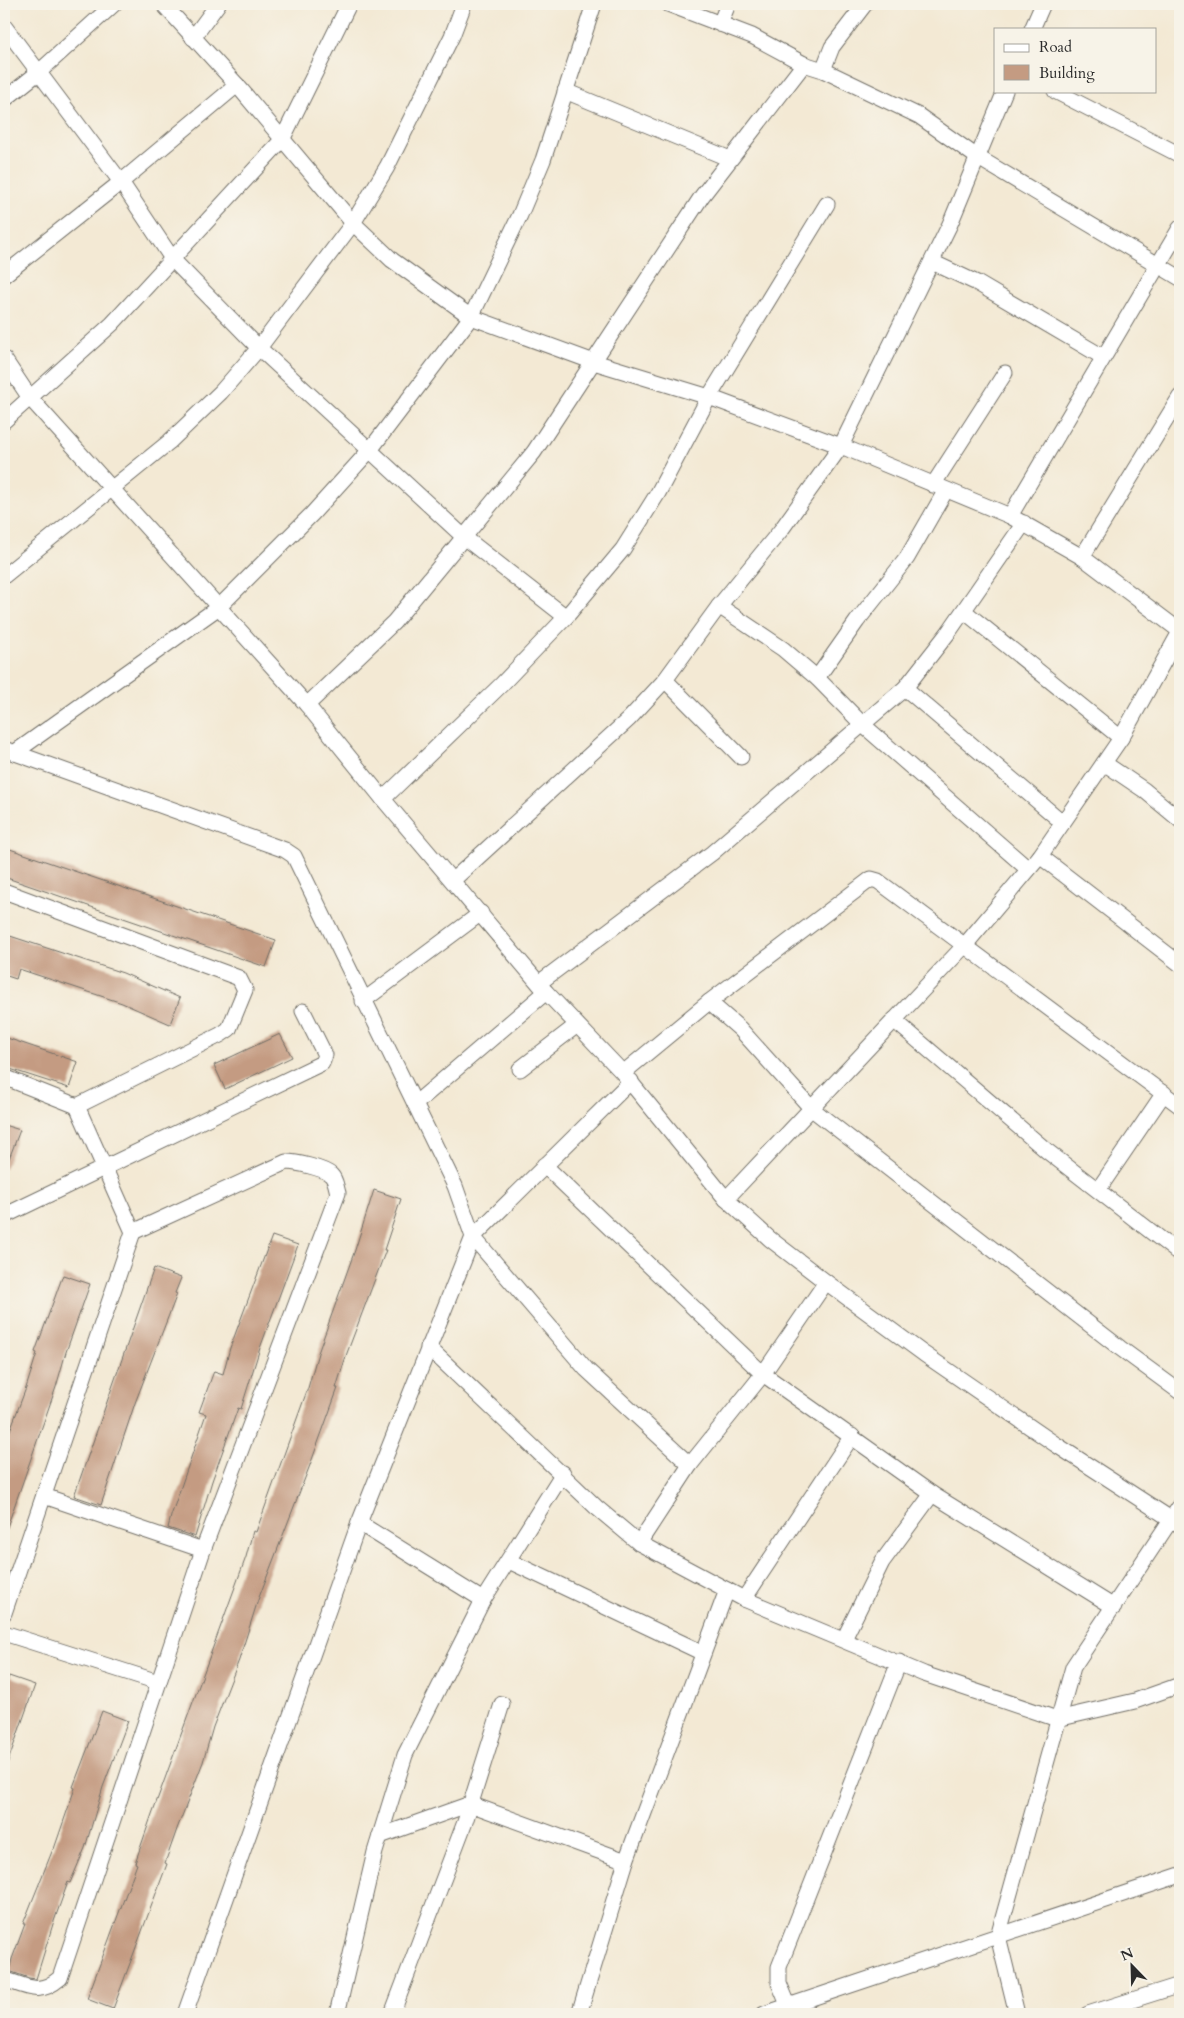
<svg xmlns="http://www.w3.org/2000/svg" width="1184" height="2018" viewBox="0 0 1184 2018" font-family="Cardo,serif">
<rect width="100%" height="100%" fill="#f7f3e8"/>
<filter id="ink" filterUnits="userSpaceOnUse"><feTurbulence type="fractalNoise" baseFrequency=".02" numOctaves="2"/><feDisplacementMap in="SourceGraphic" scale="10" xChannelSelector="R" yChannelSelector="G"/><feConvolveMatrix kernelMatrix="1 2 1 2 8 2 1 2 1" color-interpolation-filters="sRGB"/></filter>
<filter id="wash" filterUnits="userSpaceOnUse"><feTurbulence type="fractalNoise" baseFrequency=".0096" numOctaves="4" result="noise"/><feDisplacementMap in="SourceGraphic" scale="20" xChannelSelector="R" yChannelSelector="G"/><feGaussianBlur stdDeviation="1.12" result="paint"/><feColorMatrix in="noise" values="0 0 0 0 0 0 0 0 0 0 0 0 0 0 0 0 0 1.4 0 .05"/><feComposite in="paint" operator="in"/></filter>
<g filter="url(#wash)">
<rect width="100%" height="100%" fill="#f3e9d4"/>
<g id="blocks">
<g fill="#c49b82">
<path d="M4,847L276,940L266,967L4,877Z"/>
<path d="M4,934L123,973L180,998L170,1024L122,1003L19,969L16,979L4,975Z"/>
<path d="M280,1034L292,1057L225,1089L214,1065Z"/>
<path d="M4,1037L78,1062L69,1088L4,1067Z"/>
<path d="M4,1125L20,1130L5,1169H4Z"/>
<path d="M374,1190L401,1199L384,1250H386L347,1353L336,1388H338L310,1465L258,1600L239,1660L213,1727L203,1762L177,1829L165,1863L167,1864L113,2009L87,1999L137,1864L135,1863L152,1814L246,1557L253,1531L256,1532L308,1388L318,1353L355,1250Z"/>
<path d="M272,1236L298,1245L260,1348L241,1409L238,1408L212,1481L195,1537L168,1528L171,1516L206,1414L199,1412L214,1371L223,1374L230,1348Z"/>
<path d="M154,1268L181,1278L175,1293L177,1294L135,1403L101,1505L74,1496Z"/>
<path d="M63,1275L90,1284L66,1352L56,1387L6,1530L4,1529V1446L26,1388L37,1353L35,1352Z"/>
<path d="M9,1676L35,1685L6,1767H4V1690Z"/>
<path d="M102,1711L128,1721L103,1787L85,1848L70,1883L68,1882L53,1924L36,1979L29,1978L9,1971L12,1959L25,1924H23L53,1849H54L75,1788L73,1787Z"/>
</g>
</g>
</g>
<g filter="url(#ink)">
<use href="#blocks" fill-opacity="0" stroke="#716e66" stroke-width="1"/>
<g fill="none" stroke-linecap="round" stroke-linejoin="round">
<g stroke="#716e66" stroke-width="17">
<g id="minor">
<path d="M163,4L237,85L353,223L392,260L471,317L594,362L709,397L841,446L1010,516L1082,557L1180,631"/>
<path d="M668,4L752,36L804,64L823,70L919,116L977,157L1180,278"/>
<path d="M720,24L728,4"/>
<path d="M4,26L121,182L173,260L259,348L465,538L566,617"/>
<path d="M1032,29L1043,4"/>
<path d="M193,38L218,4"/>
<path d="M823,70L832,47L865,4"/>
<path d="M565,91L730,159"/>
<path d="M1055,91L1180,155"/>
<path d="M4,100L39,72L114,4"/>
<path d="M932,262L977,283L1103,357"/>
<path d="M4,275L121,182L237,85"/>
<path d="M4,359L30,398L307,705L383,799L546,992L623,1073L726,1199L770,1239L826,1282L924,1354L1055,1444L1180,1525"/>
<path d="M4,421L112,324L282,140L349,4"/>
<path d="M933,485L1005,373"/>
<path d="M1010,516L1180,228"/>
<path d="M1082,557L1180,397"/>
<path d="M4,576L169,442L221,392L259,348L353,223L387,167L452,36L464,4"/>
<path d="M719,606L783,649L817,678L862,724L1028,869"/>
<path d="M964,611L1121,738"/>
<path d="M817,678L857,621L907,558L946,490"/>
<path d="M665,680L741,757"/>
<path d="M905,688L1062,822"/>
<path d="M307,705L394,622L534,452L702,196L804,64"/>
<path d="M4,749L285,850L294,856L455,1186L473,1237L359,1523L185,2014"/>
<path d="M14,753L219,607L312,514L370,450L471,317L520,215L543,160L594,4"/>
<path d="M1104,763L1144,790L1180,820"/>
<path d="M383,799L501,685L566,617L623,549L658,493L709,397L827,204"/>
<path d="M1040,856L1180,964"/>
<path d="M453,880L629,719L665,680L719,606L781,530L841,446L950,224L1005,91"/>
<path d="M4,891L239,978L245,990L229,1029L220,1035L77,1106L133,1232L4,1613"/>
<path d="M539,983L712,853L905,688L948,633L1024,523"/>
<path d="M363,1001L481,913"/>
<path d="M709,1002L740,1029L812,1109L1120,1348L1180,1392"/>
<path d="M894,1020L1047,1151L1180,1254"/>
<path d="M520,1069L577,1025"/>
<path d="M623,1073L709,1002L871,879L878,881L1180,1106"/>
<path d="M4,1077L77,1106"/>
<path d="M631,1081L473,1237L586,1369L690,1465"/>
<path d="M415,1104L546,992"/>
<path d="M544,1165L763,1374L932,1494L1114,1607"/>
<path d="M1098,1190L1164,1093"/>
<path d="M726,1199L965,945L1040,856L1121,738L1180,632"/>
<path d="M4,1216L322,1063L325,1055L303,1011"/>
<path d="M428,1347L596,1507L639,1543L744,1599L924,1674L1057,1719L1135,1701L1180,1685"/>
<path d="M44,1496L203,1550"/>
<path d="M359,1523L483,1600"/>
<path d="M639,1543L690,1465L763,1374L826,1282"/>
<path d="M509,1561L703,1653"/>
<path d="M744,1599L852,1436"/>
<path d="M4,1633L158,1682"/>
<path d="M844,1639L882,1562L932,1494"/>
<path d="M380,1836L470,1804L626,1861"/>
<path d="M4,1979C28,1987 39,1996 60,1978L203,1550L338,1193C336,1187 336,1180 331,1175C324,1168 295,1162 286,1162L133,1232"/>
<path d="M789,2007L779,1983V1967L899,1662"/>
<path d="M337,2014L375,1852L405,1755L483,1600L563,1473"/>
<path d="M392,2014L465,1822L502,1704"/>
<path d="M579,2014L626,1861L727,1590"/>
<path d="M764,2014L1180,1875"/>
<path d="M1017,2014L998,1936L1073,1667L1180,1506"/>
<path d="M1088,2014L1180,1985"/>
</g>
</g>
<use href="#minor" stroke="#fff" stroke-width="15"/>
</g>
</g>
<rect width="1184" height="2018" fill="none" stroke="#f7f3e8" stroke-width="20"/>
<rect x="994" y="28" width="162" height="65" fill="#f7f3e8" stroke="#a5a39c"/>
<rect x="1004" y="44" width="25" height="8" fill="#ffffff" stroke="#a5a39c"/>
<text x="1039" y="52" font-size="15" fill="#2b2b2b">Road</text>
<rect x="1004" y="65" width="25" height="15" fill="#c49b82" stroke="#a5a39c"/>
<text x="1039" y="78" font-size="15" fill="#2b2b2b">Building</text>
<g transform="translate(1132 1966) rotate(337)" stroke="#f7f3e8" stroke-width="4" paint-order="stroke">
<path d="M0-4L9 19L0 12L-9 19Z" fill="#2b2b2b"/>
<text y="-8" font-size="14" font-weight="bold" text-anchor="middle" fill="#2b2b2b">N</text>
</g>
</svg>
